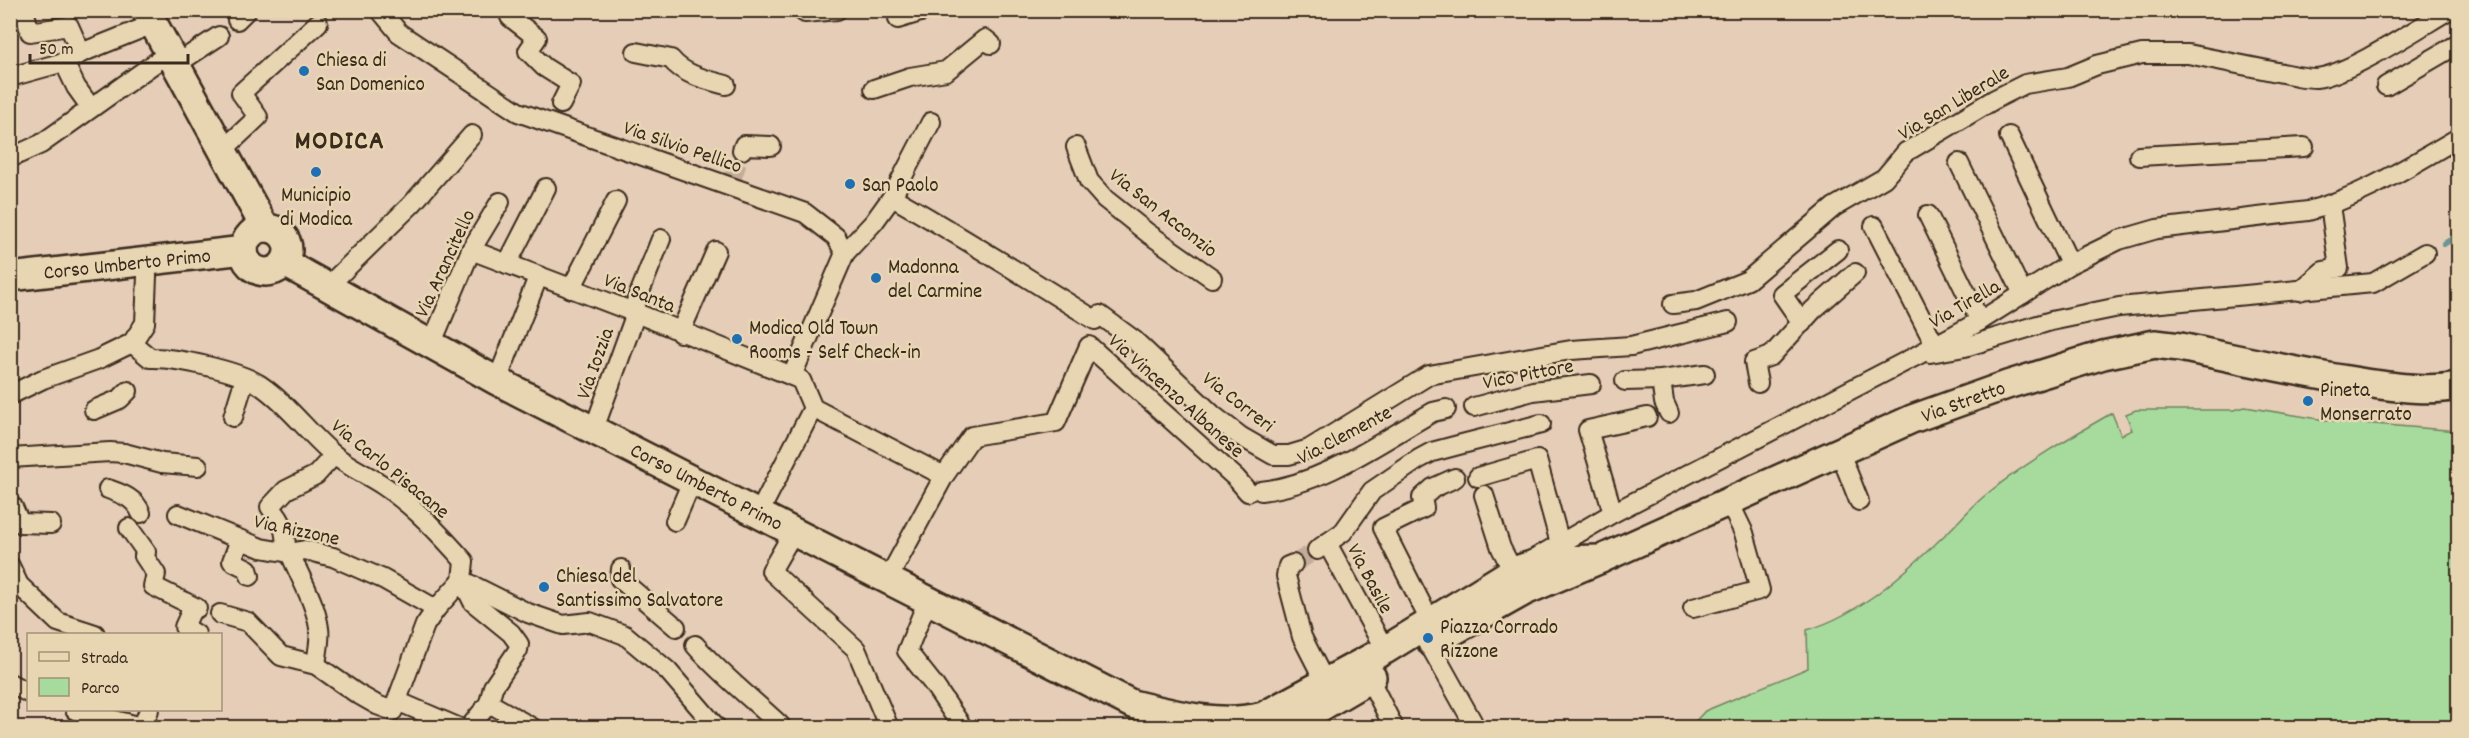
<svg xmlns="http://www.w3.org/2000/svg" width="2469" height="738" viewBox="0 0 2469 738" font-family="Dekko,sans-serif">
<rect width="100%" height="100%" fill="#e5cdb8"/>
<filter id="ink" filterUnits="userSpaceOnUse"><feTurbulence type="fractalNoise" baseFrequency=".0167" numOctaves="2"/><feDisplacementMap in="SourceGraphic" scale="12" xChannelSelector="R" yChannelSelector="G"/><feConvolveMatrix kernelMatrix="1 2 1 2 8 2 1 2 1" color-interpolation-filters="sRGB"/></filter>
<g filter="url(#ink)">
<path fill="#a7db9d" stroke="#71825e" stroke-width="1.5" d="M2245,407L2325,420L2458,431V726L2450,728L1690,727L1705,711L1808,668L1807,630C1862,614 1908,570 1949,531C1962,518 1974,504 1988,493C2027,462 2070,437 2112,413L2121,435L2132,430L2126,414L2136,410H2234Z"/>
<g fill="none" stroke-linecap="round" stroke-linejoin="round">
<path stroke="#6c9595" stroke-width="6" d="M2444,244L2458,235"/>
<g stroke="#c3ac99" stroke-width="18" stroke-dasharray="18 9" stroke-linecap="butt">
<path d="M732,180L742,150"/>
<path d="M1293,564L1317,550"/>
</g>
<g stroke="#3b2a1e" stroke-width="22">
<g id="street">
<path d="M24,10L30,32L69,26L81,53L153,24"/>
<path d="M380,10L399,33L518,112L805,213L836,237L845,253"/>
<path d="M801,10L805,13L837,10"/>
<path d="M510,17L537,38L528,51L544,67L571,84L561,104"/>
<path d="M898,19L927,10"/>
<path d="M237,20L247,10"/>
<path d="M636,52L671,59C683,75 708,80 726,85"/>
<path d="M64,62L76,87L91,108"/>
<path d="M175,65L219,36"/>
<path d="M10,77L64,62L81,53"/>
<path d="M2386,86L2458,44"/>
<path d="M874,89L910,77L946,71L985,39L991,44"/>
<path d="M2009,136L2070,264"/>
<path d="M1076,147L1089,181L1105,199L1149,234L1212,278"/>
<path d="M224,149L258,117L241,93L318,23"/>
<path d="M742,150L744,145L771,146"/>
<path d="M2139,156L2304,147"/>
<path d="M10,158L41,144L169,53"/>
<path d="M1959,163L2023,294"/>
<path d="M892,197C961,236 1028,278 1095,320L1100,315L1134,340L1214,416L1240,436L1273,455H1289L1309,449L1429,375L1571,350L1631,346L1728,322"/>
<path d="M1928,215L1980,321"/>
<path d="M1874,226L1935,345"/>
<path d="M471,250L636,313L792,376"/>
<path d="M507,264L546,188"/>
<path d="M327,287L412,204L472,135"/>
<path d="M571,289L616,201"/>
<path d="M2300,291L2323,271L2339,268L2330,205"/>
<path d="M1673,304L1696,301L1748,280L1834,207L1884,178L1906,152L1995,99L2025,84L2068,77L2097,65L2142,54H2188L2297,76C2303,77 2310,78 2316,78C2348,75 2418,28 2449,10"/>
<path d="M632,312L661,239"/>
<path d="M1802,323L1782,294L1838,250"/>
<path d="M680,333L716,251"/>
<path d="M132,343L150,358C175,357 239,371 260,385C288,404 308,433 333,454C348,467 368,475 384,486C414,506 440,534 464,561L462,580L528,613L563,625L590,622L625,635L668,671L717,728"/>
<path d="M431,345L471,250L500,202"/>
<path d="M1930,353L1965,347L2051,321L2119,307L2373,283L2425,253"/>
<path d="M1661,380L1664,402L1669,413"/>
<path d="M497,381L538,277"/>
<path d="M1625,381L1661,380L1705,374"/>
<path d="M1758,383L1754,362L1771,356L1813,310L1855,273"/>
<path d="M10,395L43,379L99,359L132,343L145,323L147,276L145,260"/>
<path d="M1474,407L1533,391L1591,384"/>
<path d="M94,410L120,399L128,391"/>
<path d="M233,417L245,378"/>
<path d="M594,429L636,313"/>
<path d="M1839,450L1859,501"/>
<path d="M10,458L110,452L124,453L162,463L198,466"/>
<path d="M944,476L972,436L1056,422L1089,346L1236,478L1248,492"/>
<path d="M1478,477L1537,460L1560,543"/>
<path d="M108,489C122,494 135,498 141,513"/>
<path d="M1261,491C1324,484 1378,443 1433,412L1446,409"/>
<path d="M1484,495L1501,548L1513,571L1613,513L1916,356L1980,321L2070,264L2119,240L2157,229L2308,211C2362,197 2411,165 2458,138"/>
<path d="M10,505L13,507L20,523L51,524"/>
<path d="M759,513L813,408"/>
<path d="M1613,513L1588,430L1647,417"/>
<path d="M178,514L261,548L290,553L305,550L333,557L383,579L436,609"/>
<path d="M675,521L693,479"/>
<path d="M129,528L146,552L144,556L156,574L153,586L197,608"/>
<path d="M794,531L771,571L856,649L887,723"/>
<path d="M240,540L232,561L248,569L250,576"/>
<path d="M1327,543L1385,650"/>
<path d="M1317,550L1343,532L1372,491L1419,459L1432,452L1466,443L1541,424"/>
<path d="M286,552C286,532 284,522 270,507L286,490L316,475L334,455"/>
<path d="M290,553C300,578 315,601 319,628C321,639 317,654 316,665"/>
<path d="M1293,564L1288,566L1286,576L1302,637L1325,682"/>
<path d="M10,566L19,585L58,622L95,634"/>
<path d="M621,569L620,579L676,627"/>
<path d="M888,579L944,476L813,408L801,380L792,376L845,253L874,222L892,197L931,122"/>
<path d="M928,600L907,651L934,685L963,728"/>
<path d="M193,607L184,627L196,634"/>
<path d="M1693,608L1760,590L1744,533L1729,502"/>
<path d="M220,614L248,622L281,656L316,665L356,693L377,705L393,711L425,625L436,609L462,580L473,602L511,633L519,644L518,650L493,687L489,703L533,728"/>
<path d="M1431,623L1383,528L1424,508L1422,498L1433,488L1455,478"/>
<path d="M1429,644L1472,721L1473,725L1470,728"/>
<path d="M695,645C720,674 751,698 780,725"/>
<path d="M1369,678L1394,728"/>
<path d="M10,683L28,693"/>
<path d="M397,701L460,728"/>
<path d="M75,710L142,727"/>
<path d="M142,728L149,710"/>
<path d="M469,728L489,703"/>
</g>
</g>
<g stroke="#3b2a1e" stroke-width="32">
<g id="secondary">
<path d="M146,10L265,228"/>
<circle cx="266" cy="250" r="22"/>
<path d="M285,263L497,381L1132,704C1174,714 1220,727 1263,716L1385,650L1513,571L1547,560L1601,559"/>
<path d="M10,277L244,250"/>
<path d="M1432,643L1525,591L1601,559L1912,419L2007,385L2103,355L2155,344L2180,347C2242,360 2304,374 2366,383C2397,387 2428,392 2458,386"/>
<path d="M1285,728L1372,677"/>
</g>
</g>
<use href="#street" stroke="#e8d6b3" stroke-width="18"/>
<use href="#secondary" stroke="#e8d6b3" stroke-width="27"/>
</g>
</g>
<g fill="#1f6fb2" stroke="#e8d6b3" stroke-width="2">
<circle cx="304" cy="71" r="6"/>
<circle cx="316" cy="172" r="6"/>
<circle cx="850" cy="184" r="6"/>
<circle cx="876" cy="278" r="6"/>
<circle cx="737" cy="339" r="6"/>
<circle cx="2308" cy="401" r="6"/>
<circle cx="544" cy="587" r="6"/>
<circle cx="1428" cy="638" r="6"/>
</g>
<g text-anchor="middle" stroke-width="5" stroke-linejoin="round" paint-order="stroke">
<g font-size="21" fill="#3b2a1e" stroke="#e8d6b3" text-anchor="start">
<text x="316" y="66">Chiesa di<tspan x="316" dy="24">San Domenico</tspan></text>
<text x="862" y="191">San Paolo</text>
<text x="316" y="201" text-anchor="middle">Municipio<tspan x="316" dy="24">di Modica</tspan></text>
<text x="888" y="273">Madonna<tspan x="888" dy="24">del Carmine</tspan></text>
<text x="749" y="334">Modica Old Town<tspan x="749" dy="24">Rooms - Self Check-in</tspan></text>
<text x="2320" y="396">Pineta<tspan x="2320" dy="24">Monserrato</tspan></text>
<text x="556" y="582">Chiesa del<tspan x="556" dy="24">Santissimo Salvatore</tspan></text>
<text x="1440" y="633">Piazza Corrado<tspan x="1440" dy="24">Rizzone</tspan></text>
</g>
<g font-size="21" fill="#3b2a1e" stroke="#e8d6b3">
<text transform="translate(1953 102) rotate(-31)" y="7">Via San Liberale</text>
<text transform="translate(683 146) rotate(19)" y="7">Via Silvio Pellico</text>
<text transform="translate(1164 212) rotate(38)" y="7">Via San Acconzio</text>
<text transform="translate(127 263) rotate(-6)" y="7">Corso Umberto Primo</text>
<text transform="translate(444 263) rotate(-65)" y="7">Via Arancitello</text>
<text transform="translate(640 292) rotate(22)" y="7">Via Santa</text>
<text transform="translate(1964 303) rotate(-30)" y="7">Via Tirella</text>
<text transform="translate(594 363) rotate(-70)" y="7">Via Iozzia</text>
<text transform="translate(1528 373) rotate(-11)" y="7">Vico Pittore</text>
<text transform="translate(1177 395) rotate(42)" y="7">Via Vincenzo Albanese</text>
<text transform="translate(1239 401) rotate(38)" y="7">Via Correri</text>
<text transform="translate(1963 401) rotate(-20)" y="7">Via Stretto</text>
<text transform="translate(1344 434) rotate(-28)" y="7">Via Clemente</text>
<text transform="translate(391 468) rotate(39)" y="7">Via Carlo Pisacane</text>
<text transform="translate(707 486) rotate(27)" y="7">Corso Umberto Primo</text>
<text transform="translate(297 529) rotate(12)" y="7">Via Rizzone</text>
<text transform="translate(1371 578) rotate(62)" y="7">Via Basile</text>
</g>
<g font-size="27" font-weight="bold" letter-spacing="1.5" fill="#3b2a1e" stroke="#e8d6b3">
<text x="340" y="148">MODICA</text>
</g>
</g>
<rect width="2469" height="738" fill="none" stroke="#e8d6b3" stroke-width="36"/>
<rect x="18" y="18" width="2433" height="702" fill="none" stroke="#3b2a1e" stroke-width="2" filter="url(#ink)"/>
<rect x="27" y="633" width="195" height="78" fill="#e8d6b3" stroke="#a39177" stroke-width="1.5"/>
<rect x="39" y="652" width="30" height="9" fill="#e8d6b3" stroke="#a39177" stroke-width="1.5"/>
<text x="81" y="663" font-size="18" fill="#3b2a1e">Strada</text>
<rect x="39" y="678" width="30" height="18" fill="#a7db9d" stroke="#a39177" stroke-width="1.5"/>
<text x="81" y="693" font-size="18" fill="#3b2a1e">Parco</text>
<path d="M30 54v9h158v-9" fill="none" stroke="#3b2a1e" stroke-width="3"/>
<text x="39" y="54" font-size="18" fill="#3b2a1e" stroke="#e8d6b3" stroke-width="4.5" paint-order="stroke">50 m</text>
</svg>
